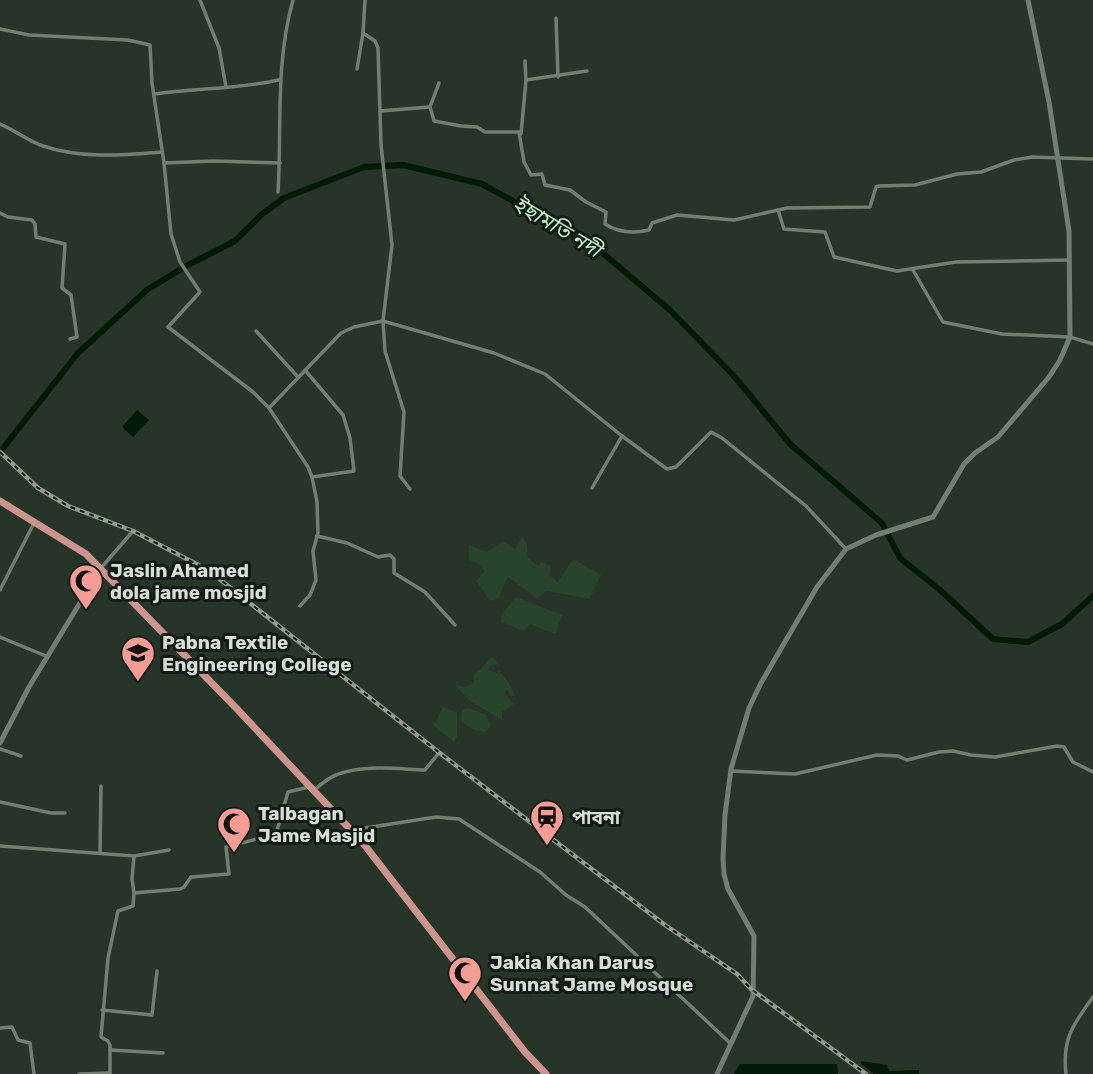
<svg xmlns="http://www.w3.org/2000/svg" width="1093" height="1074" viewBox="0 0 1093 1074" font-family="Rubik,'Noto Sans Bengali',sans-serif">
<rect width="100%" height="100%" fill="#273428"/>
<g fill="#29442d">
<path d="M522,537L527,544L528,558L538,566L542,562L551,566L549,575L558,582L573,559L601,575L590,599L546,591L537,598L508,577L498,599L490,601L476,581L485,571L481,565L469,560V545L487,552L503,541L515,549Z"/>
<path d="M516,597L562,615L555,634L530,624L524,631L501,622L502,614Z"/>
<path d="M491,657L495,659L498,664L490,666L488,670L497,673L499,670L509,683L515,696H510L508,691L506,690L505,694L514,704L502,712V720L470,701L455,685L464,687L474,683V675L482,668Z"/>
<path d="M443,707L457,713V737L454,742L434,726L432,722L435,723Z"/>
<path d="M469,708L486,715L491,726L485,732L474,730L461,722L462,709Z"/>
</g>
<g fill="#011a06">
<path d="M137,410L149,420L133,437L122,427Z"/>
<path d="M861,1061L887,1065L889,1071L919,1070V1074H874L861,1064Z"/>
<path d="M740,1064H837L838,1074H734Z"/>
</g>
<g fill="none" stroke-linecap="round" stroke-linejoin="round">
<path stroke="#011a06" stroke-width="6" d="M0,452L78,353L148,289L188,265L235,241L261,215L284,198L364,167L403,165L482,184L593,245L670,310L734,376L791,445L882,523L900,558L940,590L993,639L1028,642L1062,624L1093,596"/>
<g stroke="#6f7f70" stroke-width="3.5">
<path d="M200,0L219,48L226,87"/>
<path d="M556,18L558,77"/>
<path d="M0,29L29,35L128,40L150,45L152,83L164,163L171,234L180,262L200,292L168,327L253,392L269,408L308,467L312,477L317,502L318,533L313,551L316,580L310,595L300,606"/>
<path d="M363,33L375,41L378,48L381,145L392,245L383,321L385,351L404,412L400,476L410,489"/>
<path d="M357,69L363,33L365,0"/>
<path d="M526,80L587,71"/>
<path d="M154,94C196,88 238,89 279,80"/>
<path d="M430,107L434,121L461,126L477,127L485,132H519L524,162L531,175L542,174L545,185L570,190L586,202L606,212L605,224C619,233 633,234 649,230L652,223L677,215L734,220L787,208L870,207L876,187L879,186L915,185L957,174L981,172L1014,160L1032,157L1093,159"/>
<path d="M380,111L430,107L439,83"/>
<path d="M0,124C15,130 28,141 43,146C81,159 123,155 162,152"/>
<path d="M521,134L526,80L525,61"/>
<path d="M164,163L213,161L280,163"/>
<path d="M278,192C282,127 275,64 293,0"/>
<path d="M778,210L784,229L825,232L834,257L897,271L956,262L1069,260"/>
<path d="M0,213L8,217L32,220L35,224L36,237L65,244L62,288L71,295L77,337L70,339"/>
<path d="M913,270L943,322L1002,334L1070,337L1093,344"/>
<path d="M256,331L298,377"/>
<path d="M305,370L343,415L350,438L354,471L312,477"/>
<path d="M269,408L341,333L354,327L383,321L494,353L545,374L622,436L667,469L676,467L711,432L722,438L806,506L846,549"/>
<path d="M592,488L622,436"/>
<path d="M317,536L347,543L378,557L390,555L394,559V573L425,592L455,625"/>
<path d="M101,568L133,531"/>
<path d="M0,590L34,523"/>
<path d="M0,637L46,656"/>
<path d="M0,749L21,756"/>
<path d="M731,771L795,774L877,755L898,756L907,760L939,752L953,751L971,755L995,757L1057,746L1064,747L1073,762L1093,772"/>
<path d="M313,791C320,785 328,778 336,775C363,764 397,769 425,770L438,754"/>
<path d="M0,802L51,813H65"/>
<path d="M352,830L436,817L459,819L540,872L566,895L585,907L730,1043"/>
<path d="M0,846L134,856L132,879L134,893L180,889L184,887L191,877L229,874L226,847L276,834L288,792L309,787"/>
<path d="M100,852L101,786"/>
<path d="M134,856L169,850"/>
<path d="M102,1010L152,1015L157,971"/>
<path d="M0,1028L12,1027L18,1040L30,1043L34,1074"/>
<path d="M110,1050L163,1053"/>
<path d="M79,1074L110,1073"/>
<path d="M110,1074V1045L108,1041L101,1037L108,958L118,911L133,906L134,893"/>
<path d="M1066,1074C1062,1038 1073,1025 1093,997"/>
</g>
<g stroke="#6f7f70" stroke-width="5">
<path d="M0,743L29,687L101,568"/>
<path d="M717,1074L753,996L754,936L728,889L724,874L723,858L725,815L731,769L749,708L761,683L817,587L846,549L876,535L933,517L964,464L975,453L998,437L1049,377L1060,360L1070,337L1069,231L1049,102L1028,0"/>
</g>
<path stroke="#cc948c" stroke-width="7" d="M0,501L86,554L238,710L363,843L525,1052L546,1074"/>
<g stroke="#929c93" stroke-width="4.5">
<path id="rail" d="M0,452L38,488L68,506L133,531L208,570L441,754L665,925L737,974L751,989L866,1074"/>
</g>
<use href="#rail" stroke="#141a15" stroke-width="2" stroke-dasharray="5" stroke-linecap="butt"/>
</g>
<defs>
<g id="mosque-pin" transform="scale(1.75)"><path d="M0 17L-7.5 6A9.5 9.5 0 1 1 7.5 6Z" fill="#f59c95" stroke="#141a15"/><path d="M3.5-4.9A6 6 0 1 0 3.5 4.9A5 5 0 1 1 3.5-4.9Z" fill="#111"/></g>
<g id="university-pin" transform="scale(1.75)"><path d="M0 17L-7.5 6A9.5 9.5 0 1 1 7.5 6Z" fill="#f59c95" stroke="#141a15"/><path d="M0-5L7-2L0 1L-7-2ZM-4 1L0 2.5L4 1V4Q0 6-4 4Z" fill="#111"/></g>
<g id="station-pin" transform="scale(1.75)"><path d="M0 17L-7.5 6A9.5 9.5 0 1 1 7.5 6Z" fill="#f59c95" stroke="#141a15"/><path d="M-3-6H3Q5-6 5-4V2Q5 4 3 4L4.5 6H3L1.5 4h-3L-3 6H-4.5L-3 4Q-5 4-5 2V-4Q-5-6-3-6ZM-3.5-4v3h7v-3ZM-3.5 1v1.5H-2V1ZM2 1v1.5H3.5V1Z" fill="#111"/></g>
</defs>
<g fill-rule="evenodd">
<use href="#mosque-pin" x="86" y="581"/>
<use href="#university-pin" x="138" y="653"/>
<use href="#station-pin" x="547" y="817"/>
<use href="#mosque-pin" x="234" y="824"/>
<use href="#mosque-pin" x="465" y="973"/>
</g>
<g text-anchor="middle" stroke-width="6" stroke-linejoin="round" paint-order="stroke">
<g font-size="19" font-weight="bold" fill="#d7dfd7" stroke="#141a15" text-anchor="start">
<text x="110" y="577">Jaslin Ahamed<tspan x="110" dy="22">dola jame mosjid</tspan></text>
<text x="162" y="649">Pabna Textile<tspan x="162" dy="22">Engineering College</tspan></text>
<text x="258" y="820">Talbagan<tspan x="258" dy="22">Jame Masjid</tspan></text>
<text x="572" y="824">পাবনা</text>
<text x="490" y="969">Jakia Khan Darus<tspan x="490" dy="22">Sunnat Jame Mosque</tspan></text>
</g>
<g font-size="21" font-style="italic" fill="#bbefc1" stroke="#141a15">
<text transform="translate(557 227) rotate(31)" y="7">ইছামতি নদী</text>
</g>
</g>
</svg>
